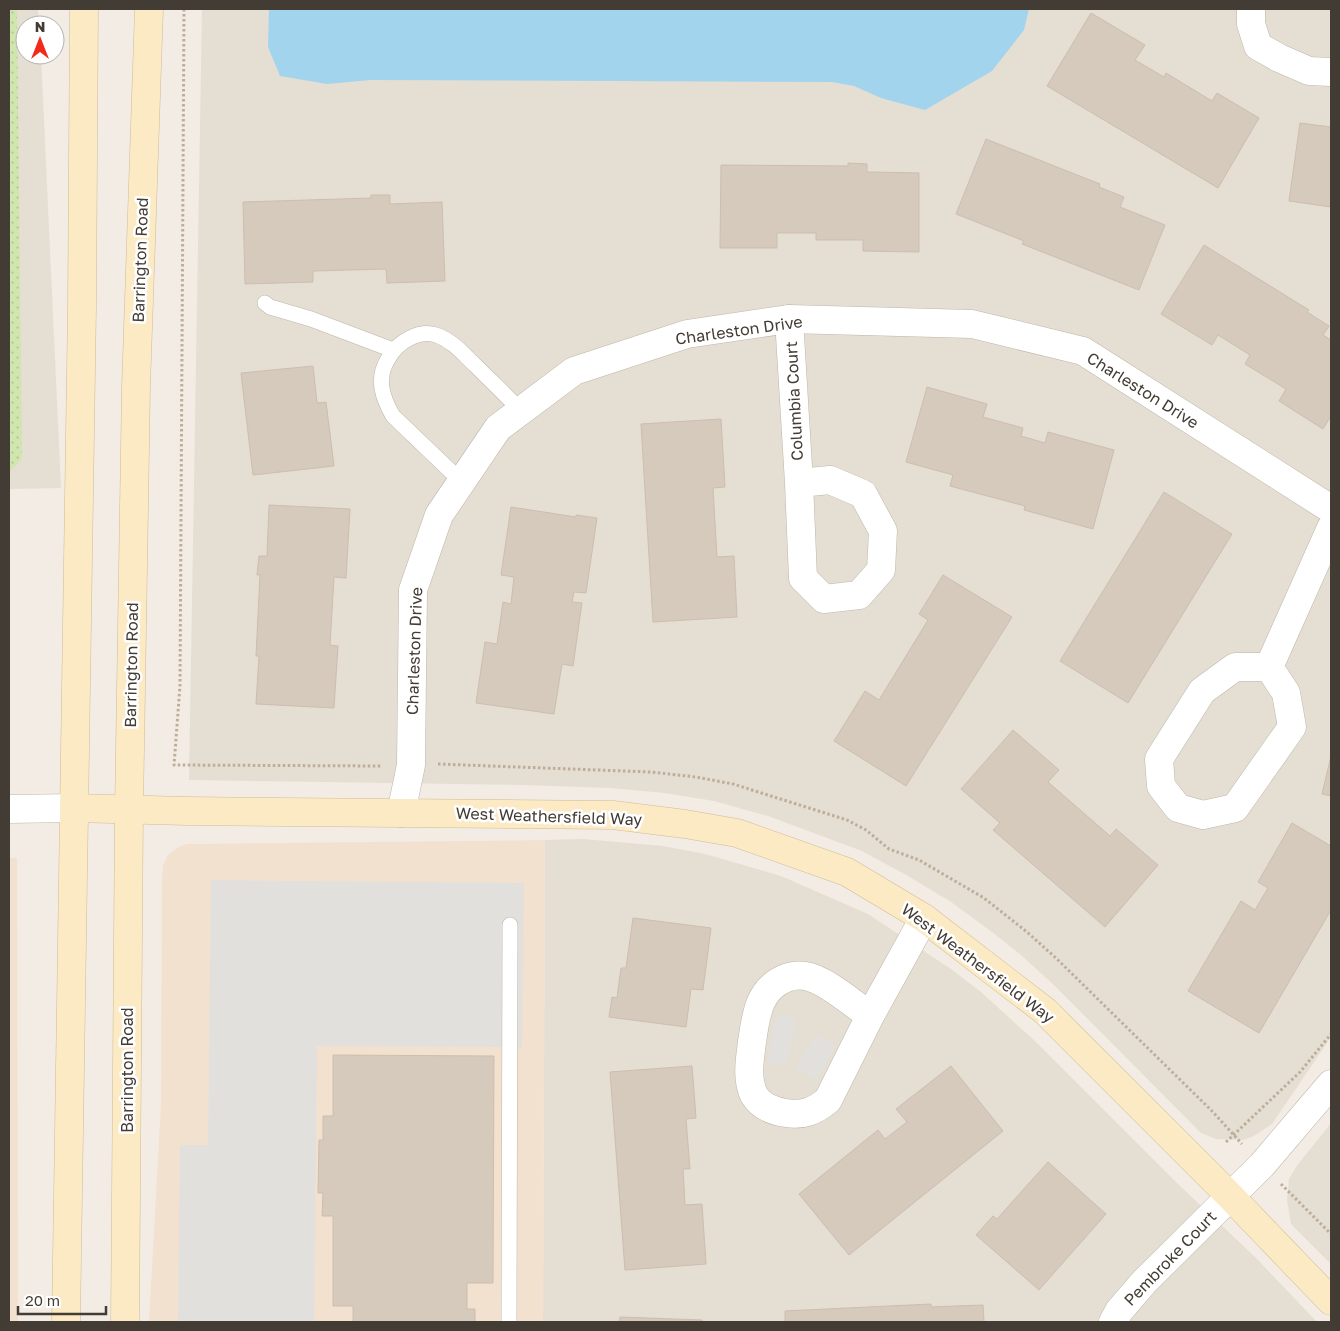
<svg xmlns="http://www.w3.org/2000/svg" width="1340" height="1331" viewBox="0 0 1340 1331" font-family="'Golos Text',sans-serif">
<defs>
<pattern id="grass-dots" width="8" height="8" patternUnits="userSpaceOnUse" patternTransform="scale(1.25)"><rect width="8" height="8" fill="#d1e5ae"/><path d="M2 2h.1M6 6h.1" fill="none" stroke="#b5c596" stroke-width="1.8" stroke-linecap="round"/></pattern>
</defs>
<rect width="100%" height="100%" fill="#f2ece4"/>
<g fill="#e5ded3">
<path d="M9,9H38L39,25H25V55H41L61,488L9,489Z"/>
<path d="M202,9H1331V1037L1272,1124L1254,1136L1243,1140L1216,1139L1201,1133L1056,987L1021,955L992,932L951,902L908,876L862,851L768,816L714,801L664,793L610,788L523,785L189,780Z"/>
<path d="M583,839L663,846L705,854L781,876L868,914L951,969L981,992L1037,1043L1177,1183L1256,1258L1317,1322H543L545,840Z"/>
<path d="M1331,1123V1264L1291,1224L1287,1200L1289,1179L1296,1167Z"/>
</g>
<g fill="#f3e1d0">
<path d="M545,840L543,1322H149L161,1104L162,880L163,866L167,856L178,847L187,844Z"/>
<path d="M9,858H17L18,1322H9Z"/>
</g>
<path fill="url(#grass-dots)" d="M9,9H17L22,458L9,473Z"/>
<g fill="#e2e0dd">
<path d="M211,880L524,883L522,1047L317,1046L314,1322H178L180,1145H208Z"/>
<path d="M776,1015L796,1018L787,1065L767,1062Z"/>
<path d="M816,1035L836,1046L816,1080L796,1069Z"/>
</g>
<path fill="#a2d4ed" d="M269,9H1029L1024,30L992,71L925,110L881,98L854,86L832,82L370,80L327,84L280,76L268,47Z"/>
<g fill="#d6cabd" stroke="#cdbeae">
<path d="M1091,13L1145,45L1135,60L1164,77L1166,73L1212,101L1217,93L1259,118L1218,188L1047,86Z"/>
<path d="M1300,123L1331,127V207L1289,201Z"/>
<path d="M986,139L1100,184L1099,187L1124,197L1120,207L1165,225L1139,290L1022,244L1024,241L956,214Z"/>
<path d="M848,163L867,164V172L919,173V252L863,251V240H816V233H777V248H720L721,165L848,166Z"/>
<path d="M371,195H390V204L442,202L445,281L387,283L386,269L313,271V282L245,284L243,202L371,198Z"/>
<path d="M1204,245L1309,310L1307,312L1329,326L1323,335L1331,340V416L1323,429L1279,401L1286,389L1245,364L1250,355L1218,335L1212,345L1161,314Z"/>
<path d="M313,366L317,403L326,402L334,466L253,475L241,373Z"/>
<path d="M927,387L987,404L983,417L1023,428L1021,436L1045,443L1048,432L1114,450L1093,529L1024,510L1025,506L950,486L953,475L906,462Z"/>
<path d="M721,419L725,487L713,488L717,557L734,556L737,617L653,622L641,424Z"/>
<path d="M1164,492L1232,534L1128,703L1060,661Z"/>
<path d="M269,505L350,509L346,578L334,577L330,645L338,646L334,708L256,704L259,656H256L260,575H257L259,556H267Z"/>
<path d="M511,507L576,517V515L597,518L586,593L574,592L572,602L582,603L573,666L562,664L554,714L476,703L485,642L497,644L503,602L511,604L514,577L501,575Z"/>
<path d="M943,575L1012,617L906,786L834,741L865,691L879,700L928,620L919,614Z"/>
<path d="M1013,730L1059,770L1048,782L1110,836L1116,829L1158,865L1105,927L993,830L1000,823L961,789Z"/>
<path d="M1331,756V796L1322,794Z"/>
<path d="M1292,823L1331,846V910L1259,1033L1188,991L1241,901L1255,910L1268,888L1258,882Z"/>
<path d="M633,918L711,928L703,990L691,989L686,1027L609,1017L612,997L617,998L621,968H626Z"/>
<path d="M333,1055L494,1056L493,1283H467V1309H475V1322H353V1306H333V1216H322L323,1193H318L319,1140H323V1116H333Z"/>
<path d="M692,1066L696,1118L686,1119L690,1169H683L685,1205L702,1204L706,1264L625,1270L610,1072Z"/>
<path d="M951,1066L1003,1131L849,1255L799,1194L878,1130L885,1139L907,1122L896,1109Z"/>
<path d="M1048,1162L1106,1214L1039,1290L976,1235L993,1216L997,1219Z"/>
<path d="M931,1304V1307L983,1305L984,1322H785V1311Z"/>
<path d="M620,1317L702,1320V1322H619Z"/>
</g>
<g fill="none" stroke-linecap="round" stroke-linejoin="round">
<g stroke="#bfb6aa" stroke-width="16">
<g id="lane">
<path d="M265,303L270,307L311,319L393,350"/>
<path d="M462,482L393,416C382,397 376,378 388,359C397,342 420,328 439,336C454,342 464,355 475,365C490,380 506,395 521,411"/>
<path d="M509,1322L510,925"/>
</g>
</g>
<g stroke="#bfb6aa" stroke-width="29">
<g id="street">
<path d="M1251,9V24L1258,46L1279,58L1309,71L1331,72"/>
<path d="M789,319L799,483L803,578L824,599L859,595L881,570L883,531L863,494L830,480L799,483"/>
<path d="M1235,667H1269L1286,693L1292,727L1235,808L1203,815L1178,808L1161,786L1159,759L1202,691Z"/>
<path d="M1269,667L1331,528"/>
<path d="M9,809L74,808"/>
<path d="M401,813L411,765L413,590L439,515L498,428L574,371L687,334L789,319L972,324L1083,351L1331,509"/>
<path d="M870,1016C854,1004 823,978 805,976C799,975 791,976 786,978C758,989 756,1016 752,1042C750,1059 746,1078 754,1095C761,1107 773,1111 786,1113C803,1116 815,1111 828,1100L870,1016L924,918"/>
<path d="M1113,1322L1119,1311L1144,1282L1262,1165L1331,1084"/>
</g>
</g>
<g stroke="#d0bc96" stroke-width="29">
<g id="secondary">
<path d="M74,808L187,811L613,815L685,824L737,833L847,872L924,918L1045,1011L1230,1196L1331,1301"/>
<path d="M66,1322L82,307L84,9"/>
<path d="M125,1322L129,810L136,387L149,9"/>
</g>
</g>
<g stroke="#beae99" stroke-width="3" stroke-dasharray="2.5 2.5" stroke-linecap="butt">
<path d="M184,9L180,686L174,765L382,766"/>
<path d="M438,764L651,772L696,777L733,784L847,820L866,830L889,849L919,860L984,898L1027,932L1057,959L1212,1111L1242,1144"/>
<path d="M1226,1142L1300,1072L1331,1034"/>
<path d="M1281,1184L1331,1234"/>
</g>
<use href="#lane" stroke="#fff" stroke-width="15"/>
<use href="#street" stroke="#fff" stroke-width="28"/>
<use href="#secondary" stroke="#fceac4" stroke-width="28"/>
</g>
<g text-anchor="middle" stroke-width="5" stroke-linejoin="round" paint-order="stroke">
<g font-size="16" fill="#433c34" stroke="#fff">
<text transform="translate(140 260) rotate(-88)" y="6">Barrington Road</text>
<text transform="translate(739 330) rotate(-8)" y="6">Charleston Drive</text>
<text transform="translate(1143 390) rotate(32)" y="6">Charleston Drive</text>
<text transform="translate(794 401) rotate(-93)" y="6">Columbia Court</text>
<text transform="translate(414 651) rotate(-88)" y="6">Charleston Drive</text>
<text transform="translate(131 665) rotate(-89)" y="6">Barrington Road</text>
<text transform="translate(549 816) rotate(2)" y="6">West Weathersfield Way</text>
<text transform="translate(978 963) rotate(37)" y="6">West Weathersfield Way</text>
<text transform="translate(127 1070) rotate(-90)" y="6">Barrington Road</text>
<text transform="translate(1170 1258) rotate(-46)" y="6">Pembroke Court</text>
</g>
</g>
<rect width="1340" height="1331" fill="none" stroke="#433c34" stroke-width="20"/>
<g transform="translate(40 40)"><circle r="24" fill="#ffffff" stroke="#b4b1ae"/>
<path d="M0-4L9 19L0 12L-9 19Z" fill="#f22a1b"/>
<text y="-8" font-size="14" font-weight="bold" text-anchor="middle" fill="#433c34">N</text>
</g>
<path d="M18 1306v8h88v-8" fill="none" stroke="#433c34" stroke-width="2.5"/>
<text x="25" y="1306" font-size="15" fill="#433c34" stroke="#ffffff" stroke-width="4" paint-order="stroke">20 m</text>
</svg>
